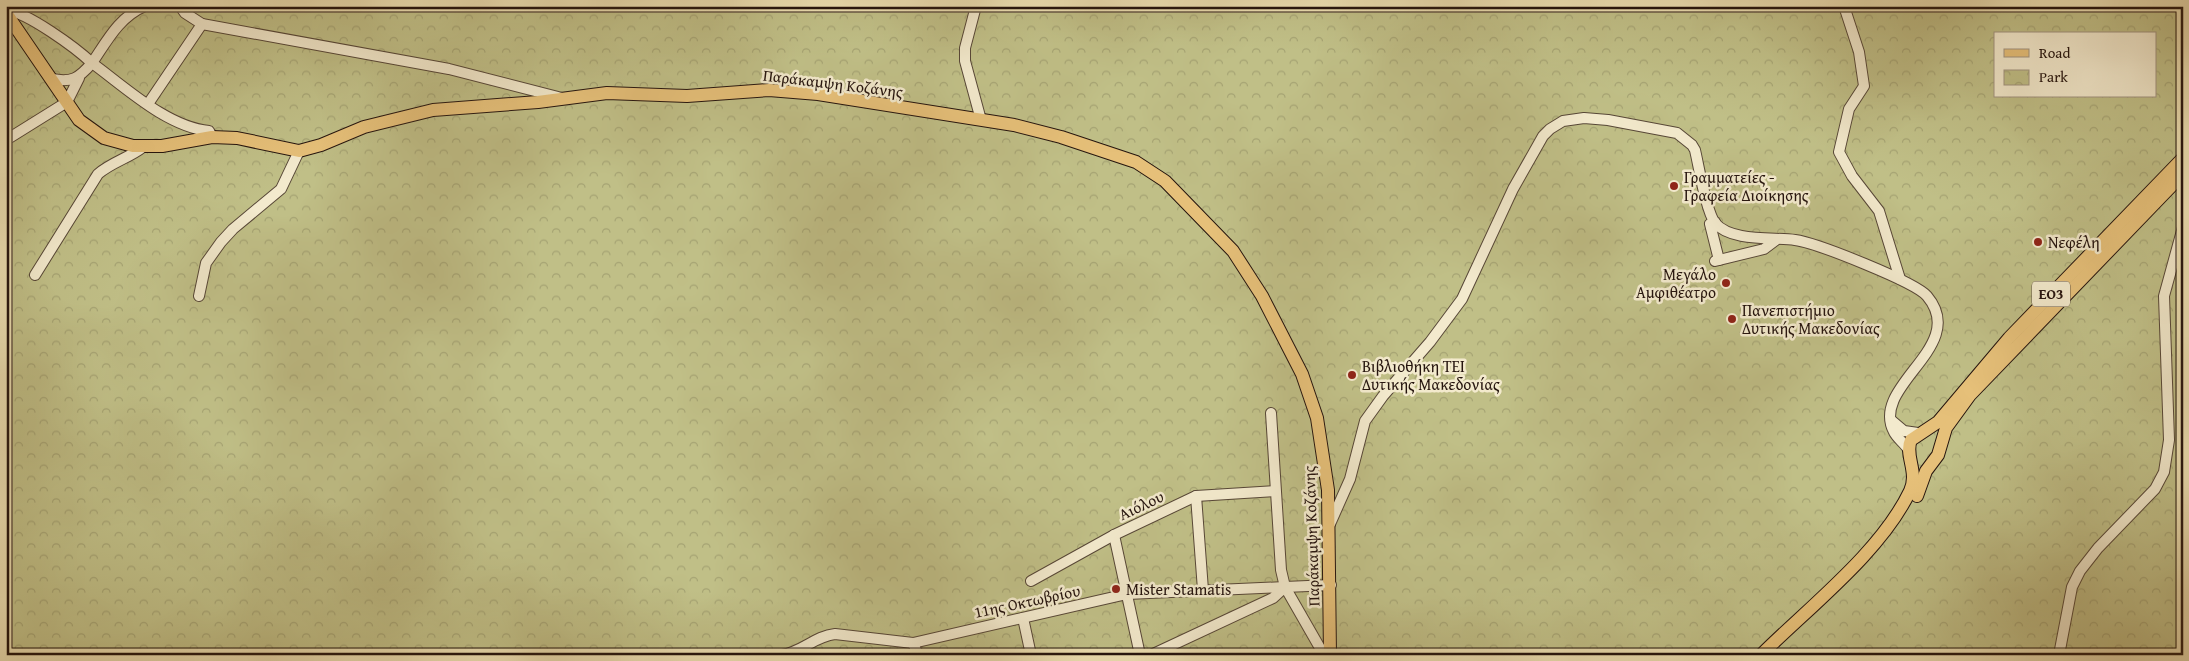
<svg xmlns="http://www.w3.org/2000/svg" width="2189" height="661" viewBox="0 0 2189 661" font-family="'Gentium Book Plus',serif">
<defs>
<pattern id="park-crowns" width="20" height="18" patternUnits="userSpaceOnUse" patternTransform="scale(1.25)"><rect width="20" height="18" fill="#c0bf87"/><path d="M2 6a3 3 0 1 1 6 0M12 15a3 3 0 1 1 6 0" fill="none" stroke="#a5a373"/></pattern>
</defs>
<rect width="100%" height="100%" fill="#ecdfb2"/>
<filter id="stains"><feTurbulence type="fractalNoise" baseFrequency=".004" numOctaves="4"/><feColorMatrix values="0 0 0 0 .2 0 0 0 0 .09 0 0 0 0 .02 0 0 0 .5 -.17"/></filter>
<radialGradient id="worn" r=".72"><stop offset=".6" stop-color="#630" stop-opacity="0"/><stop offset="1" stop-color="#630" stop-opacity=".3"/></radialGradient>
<path fill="url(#park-crowns)" stroke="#726a4a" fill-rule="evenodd" d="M6,6H2183V655H6ZM1995,34H2155V96H1995Z"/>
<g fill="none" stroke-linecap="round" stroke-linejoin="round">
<g stroke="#574737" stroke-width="12">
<g id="minor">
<path d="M180,6L185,13L202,24L449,69L562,98"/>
<path d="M976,6L965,48V61L981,120"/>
<path d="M1844,6L1859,52L1864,86L1849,109L1839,152L1852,176L1879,211L1900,279"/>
<path d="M6,10C27,12 76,48 92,63C107,41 119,17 145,6"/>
<path d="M52,79C72,83 79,78 92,63C125,87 167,127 209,131L212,137"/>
<path d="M148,104L202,24"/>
<path d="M6,140L67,102L79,78"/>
<path d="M1715,222L1710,224L1719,260"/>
<path d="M1715,261L1764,249L1776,240"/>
<path d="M35,275L98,174C112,162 129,158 143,147"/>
<path d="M199,296L206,263L221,242L233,229L281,189L299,151"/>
<path d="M1271,413L1281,570L1285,587L1324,655"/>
<path d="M1891,420L1904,431L1918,433"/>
<path d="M1196,496L1203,590"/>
<path d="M1330,524L1350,479L1365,421L1383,396L1430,342L1462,299L1513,189L1543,136L1550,129L1563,121L1584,118L1608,120L1677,133L1692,145L1695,150C1699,167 1706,211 1715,223C1731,242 1774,237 1795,240C1817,243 1915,282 1927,296C1970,347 1869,385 1894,432C1897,438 1904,443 1908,449"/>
<path d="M1114,535L1140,655"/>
<path d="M1031,581L1114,535L1196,496L1275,491"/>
<path d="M1023,618L1031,655"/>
<path d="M913,643L918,655"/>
<path d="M782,655C802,652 815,636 835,634L913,643L1127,594L1285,587"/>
<path d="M1151,655L1273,598L1285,587L1331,585"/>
<path d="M2059,655L2072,587L2080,571L2098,548L2155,489L2164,472L2169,440L2164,296L2183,227"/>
</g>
</g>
<g stroke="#25140e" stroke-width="14">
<g id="major">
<path d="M6,13L79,120L104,138L133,146H162L212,137L237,138L299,151L321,145L364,127L433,110L538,102L607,93L687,96L769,90L818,94L1014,125L1061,137L1136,162L1165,181L1233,251L1262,296L1302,374L1317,418L1328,490L1330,655"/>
<path d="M1917,496L1926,471L1938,455L1946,428L1970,395L2183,174"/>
<path d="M1761,655C1809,607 1881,552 1910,491C1919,472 1904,455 1911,440L1938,422L2009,338L2183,158"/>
</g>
</g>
<use href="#minor" stroke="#f3eacd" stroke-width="10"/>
<use href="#major" stroke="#e6c079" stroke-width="12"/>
</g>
<g fill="#8f2418" stroke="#f3eacd" stroke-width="2">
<circle cx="1674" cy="186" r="5"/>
<circle cx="2038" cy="242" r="5"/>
<circle cx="1726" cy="283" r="5"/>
<circle cx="1732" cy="319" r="5"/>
<circle cx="1352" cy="375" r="5"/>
<circle cx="1116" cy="589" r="5"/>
</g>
<g text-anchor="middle" stroke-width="5" stroke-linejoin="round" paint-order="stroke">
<rect fill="#f3eacd" stroke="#635447" stroke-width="1" x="2032" y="281.5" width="38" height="25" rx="4"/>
<g font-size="15" font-weight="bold" fill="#25140e">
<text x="2051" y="299">ΕΟ3</text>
</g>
<g font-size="16" fill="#25140e" stroke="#f3eacd">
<text transform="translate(833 83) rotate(7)" y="6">Παράκαμψη Κοζάνης</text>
<text transform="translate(1141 505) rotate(-25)" y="6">Αιόλου</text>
<text transform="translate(1311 536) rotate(-92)" y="6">Παράκαμψη Κοζάνης</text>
<text transform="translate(1027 601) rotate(-12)" y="6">11ης Οκτωβρίου</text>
</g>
<g font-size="16" fill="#25140e" stroke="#f3eacd" text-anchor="start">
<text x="1684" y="183">Γραμματείες -<tspan x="1684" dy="18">Γραφεία Διοίκησης</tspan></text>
<text x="2048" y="248">Νεφέλη</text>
<text x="1716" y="280" text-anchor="end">Μεγάλο<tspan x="1716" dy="18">Αμφιθέατρο</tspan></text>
<text x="1742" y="316">Πανεπιστήμιο<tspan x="1742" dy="18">Δυτικής Μακεδονίας</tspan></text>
<text x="1362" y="372">Βιβλιοθήκη ΤΕΙ<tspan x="1362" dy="18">Δυτικής Μακεδονίας</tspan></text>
<text x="1126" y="595">Mister Stamatis</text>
</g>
</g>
<rect width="2189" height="661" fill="none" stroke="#ecdfb2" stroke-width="25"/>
<rect x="8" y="8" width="2174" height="646" fill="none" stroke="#25140e" stroke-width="2.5"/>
<rect x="12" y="12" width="2164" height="636" fill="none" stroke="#25140e"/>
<rect x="1994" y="32" width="162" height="65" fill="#f3eacd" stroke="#a19481"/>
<rect x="2004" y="49" width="25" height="8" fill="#e6c079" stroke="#a19481"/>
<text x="2039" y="58" font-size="15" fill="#25140e">Road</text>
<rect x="2004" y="70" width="25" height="15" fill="url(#park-crowns)" stroke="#a19481"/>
<text x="2039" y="82" font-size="15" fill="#25140e">Park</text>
<rect width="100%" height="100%" filter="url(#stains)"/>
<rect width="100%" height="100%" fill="url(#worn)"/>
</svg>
